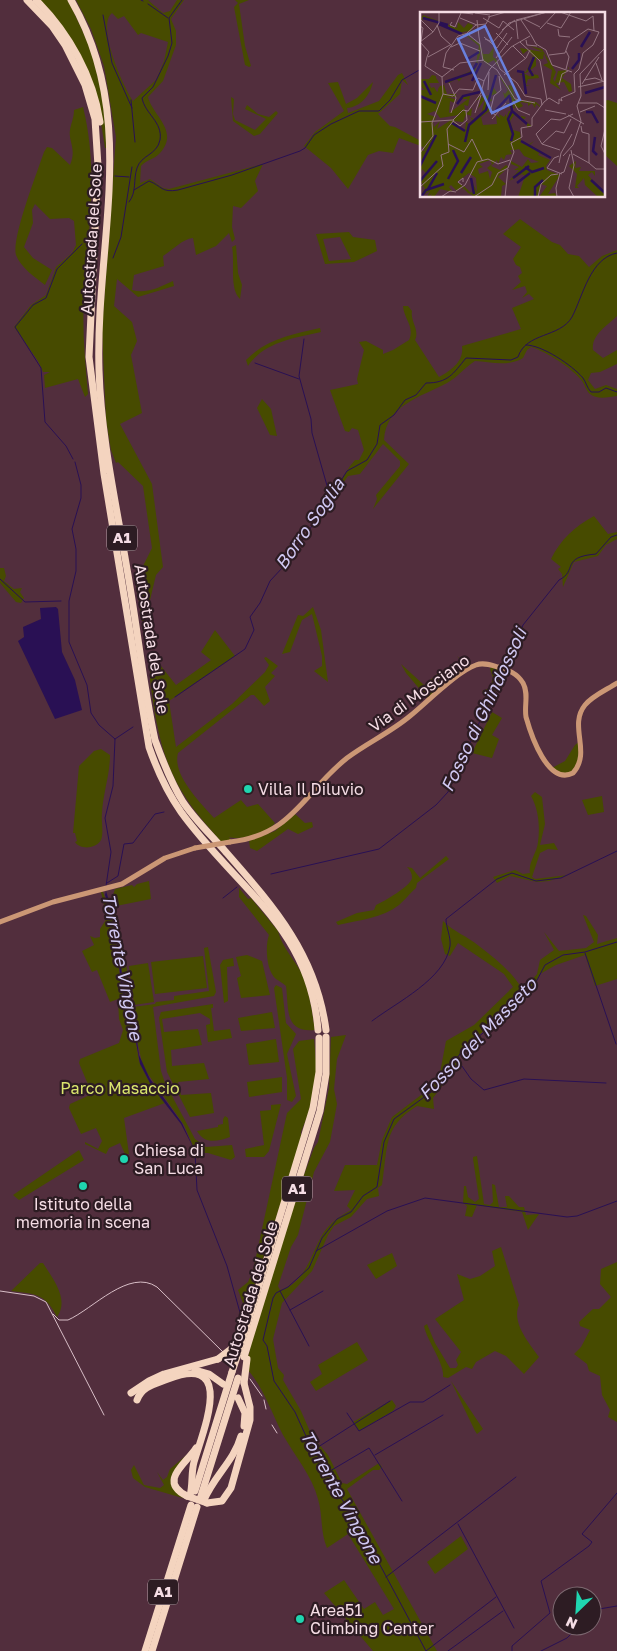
<svg xmlns="http://www.w3.org/2000/svg" width="617" height="1651" viewBox="0 0 617 1651" font-family="'Golos Text',sans-serif">
<rect width="100%" height="100%" fill="#522e3d"/>
<g fill="#474b00" fill-rule="evenodd">
<path d="M39,0H68L91,49L104,102L107,148H105L98,104Z"/>
<path d="M76,0H148L163,13L170,11L177,0H184L171,19L176,31V45L163,81L148,97C152,115 180,131 160,153C155,159 146,160 141,166L140,183L150,179L163,188L169,189L263,164L255,181L258,191L241,208L233,206L232,227L235,239L232,242L229,233L216,246L196,255L193,238C182,239 173,250 163,256L164,266L134,275L132,290C147,294 160,287 173,281L174,286L138,297L117,279L114,306L132,322L137,341L131,355L142,413L120,424L152,484L163,567L156,575L145,621H142L135,577L139,574L152,548L143,486L118,462L116,463L111,450L106,420L102,329L116,137L104,66L91,29ZM112,13L118,19L124,16L138,35L141,33L168,42L164,61L156,80L133,101C123,86 96,26 112,13Z"/>
<path d="M235,0H249L239,4L245,46L251,66L249,67L245,65L234,7L238,3Z"/>
<path d="M402,73L408,85L402,80L400,94L378,114L390,126L395,127L421,141V146L399,138L393,153L379,151L368,155L348,189L331,168L304,146L315,132L344,111L328,83L338,82L346,104L357,98L373,82C370,95 361,107 347,108L348,113L379,101L398,75Z"/>
<path d="M231,97L234,99L233,114L235,120L255,130L266,119L245,109L247,105L258,114L269,117L276,111L278,113L260,134L254,136L233,121Z"/>
<path d="M608,100L617,103V166L603,153V101Z"/>
<path d="M83,107C99,171 88,231 84,296C82,329 85,361 88,394L85,397L78,379L45,388L44,375L50,372H43L38,361L14,327L31,305L46,295L56,267L72,253L76,245L74,221L69,218L50,219L35,204L32,210L33,223L24,247L33,258L52,270L45,285C35,277 21,268 16,255C11,239 38,170 44,152L47,147L52,148L70,165C77,149 68,141 70,130C71,123 74,118 74,110Z"/>
<path d="M520,219L552,242L560,245L568,254L579,256L589,267L602,256L617,250V316C607,326 591,335 593,350L603,358L617,350V364L600,372L591,373L588,380L595,389L606,385L617,389V396C609,397 597,400 590,394C586,391 585,385 582,381C572,368 547,352 531,347L527,350L523,358C509,367 490,362 475,361C465,367 458,377 447,383C421,397 386,405 384,440L409,464L373,509L377,499L376,495L400,466V461L383,444L360,474L348,476L330,502V498L350,466L355,460H359L364,450L358,430L352,428L349,432L345,431L330,390L358,384L357,379L364,350L359,342L366,341L383,350V354L393,350L409,340C415,327 404,319 403,306H408L412,311C410,321 420,330 415,340L439,377C452,370 464,361 462,346L521,329L512,308L534,299L529,294L522,298L527,292L525,286L512,290L521,282L518,276L522,273L520,267L516,265L513,259L521,247L503,234Z"/>
<path d="M349,232L353,237L375,240L377,251L354,262L325,264L316,234ZM340,237L351,259L329,261L323,239Z"/>
<path d="M236,245L238,273L242,285L240,299C229,289 235,261 232,247Z"/>
<path d="M320,328L321,332C294,338 264,342 248,366L246,360C266,339 293,334 320,328Z"/>
<path d="M262,399L271,409L277,436L270,435L257,408Z"/>
<path d="M594,516L608,534L617,532V539L606,545L598,556L574,562L563,587L562,574L558,569L561,567L551,559C561,539 574,527 594,516Z"/>
<path d="M0,568H4L6,576L4,581L14,589L22,588L20,592L24,598L21,603L16,602L0,583Z"/>
<path d="M313,607L321,630L328,682L314,671L322,666V656L312,614L302,620L290,652L282,654L298,615L303,616Z"/>
<path d="M215,630L235,656L169,701L176,747L232,704L265,672L269,665L264,658L266,657L278,666L271,673L275,676L265,687L270,701L264,706L254,695H251L178,753C172,775 200,802 214,818L241,800L247,807L258,804L275,823C268,833 241,841 229,837L232,841L222,843C210,828 196,814 186,798C162,763 155,721 150,679V670L154,666H161L176,685L211,660L201,652Z"/>
<path d="M457,656L470,668L428,699L406,673L401,664L424,685L440,672L447,679L460,669L461,661Z"/>
<path d="M492,665L505,669L484,716L481,715L489,697L482,691L490,688L493,678L490,669Z"/>
<path d="M492,712L502,718L492,735L499,739L492,758L472,753Z"/>
<path d="M580,741L582,758L569,775L550,769L565,761L575,745Z"/>
<path d="M101,749L110,755C110,775 103,793 102,813C101,820 104,833 101,840C96,849 80,850 75,842L77,841L75,833H73L79,766L94,751Z"/>
<path d="M535,792L542,797L545,824L540,845L554,843L558,850L548,849L540,853L532,877L535,879L568,875L549,881L537,882L510,876L497,883L493,877L515,870L523,874L530,873C528,862 537,853 538,842C540,828 539,810 531,796Z"/>
<path d="M602,796L604,812L588,815L582,800Z"/>
<path d="M295,814L305,823L312,822L313,827L298,834L288,829L257,851L250,848L249,841L275,831Z"/>
<path d="M446,856L449,859L417,883L416,888C410,893 404,901 399,905C382,918 360,920 338,925L336,922L357,913L374,910L376,905C383,902 411,886 412,878C412,873 410,870 407,867L412,868L420,878Z"/>
<path d="M149,881L151,899L116,906L113,895L115,889L132,885L134,887L137,884Z"/>
<path d="M239,888L248,899L251,898L278,931C282,948 296,961 303,976C310,994 312,1012 315,1030C284,1033 289,1009 286,986C283,983 279,981 276,979C266,971 265,945 269,935L239,897Z"/>
<path d="M101,892H103L114,924L121,985L133,1025L139,1061L147,1078L165,1103L124,1118L129,1154H125L120,1143L109,1148L106,1154L85,1144V1142L98,1149L102,1141L96,1128L81,1134L69,1108L70,1104L92,1094L79,1063L80,1059L119,1043L123,1030L119,1019L118,999L110,1002L97,970L92,972L82,951L94,945L90,936L95,938L100,937V929L107,918Z"/>
<path d="M583,915L586,916L598,935L597,944L617,938V979L595,986L585,955L556,965L540,974L535,984L506,1008L459,1056L461,1061L433,1098L434,1109L417,1106C383,1127 388,1146 382,1185L378,1188L379,1196L367,1199L351,1217L334,1226L328,1235L312,1271L282,1303L273,1339L278,1368L284,1375L283,1380L301,1411L312,1436L328,1455L342,1483L347,1484L379,1463L382,1467L379,1470H373L347,1489L437,1651H373L324,1593L344,1580L364,1609L375,1602L383,1615L394,1609L348,1534L327,1548C320,1532 323,1515 318,1499C312,1476 295,1456 283,1435C271,1412 263,1385 245,1367L250,1350V1338L285,1226L314,1148L318,1142L329,1088L331,1037L346,1035L337,1059L334,1089L337,1104L330,1142L314,1172L298,1235L291,1247L278,1286L280,1290C306,1284 311,1252 324,1232C331,1222 340,1216 351,1210L347,1206L355,1190L334,1191L345,1165H377L382,1140L392,1117L429,1089L439,1078L446,1041L474,1025L513,987L504,974L458,943L450,956L445,954L441,939L443,921C454,932 467,936 479,946C496,959 511,971 523,990L537,974L540,960L554,950L544,932L559,951L586,948L594,942Z"/>
<path d="M208,947L216,992L214,996L153,1007L161,1071L165,1083L195,1139L206,1147L232,1145L235,1157L231,1160L208,1153H196L184,1125L143,1067L120,965L126,964L133,1007L155,1004L156,1002L174,1000V996L209,991L204,948Z"/>
<path d="M247,955L262,961L270,995L241,998L237,978L241,976L236,957Z"/>
<path d="M203,956L207,988L155,994L151,962Z"/>
<path d="M233,958L234,966L227,967L228,1001L224,1003L220,965L223,960Z"/>
<path d="M148,963L154,1002L134,1005L129,966Z"/>
<path d="M276,985L282,988L286,1023L296,1034L287,1054L296,1096L292,1102L287,1100V1078L274,988Z"/>
<path d="M213,1004V1008H211L214,1031L230,1029L232,1038L208,1042L206,1025L210,1024V1019L200,1013L162,1019L164,1032L198,1029L202,1045L171,1050L172,1066L204,1063L209,1079L178,1082L181,1095L211,1093L214,1113L190,1117L167,1072L159,1018L161,1012Z"/>
<path d="M272,1012L275,1028L241,1031L238,1018Z"/>
<path d="M276,1039L279,1062L249,1065L246,1044Z"/>
<path d="M314,1039L317,1072L309,1112L301,1132V1141L246,1311L238,1290L248,1282L253,1271L287,1113L301,1099L293,1049L299,1041Z"/>
<path d="M282,1077V1092L249,1097L247,1082Z"/>
<path d="M281,1104L269,1151L264,1157H246L245,1149L264,1145L260,1111L271,1110V1105Z"/>
<path d="M225,1116L228,1118L230,1137C217,1142 204,1144 197,1131L218,1127V1125L223,1124V1119Z"/>
<path d="M79,1150L84,1160L19,1200L13,1195Z"/>
<path d="M477,1156L484,1204L490,1205L493,1202L492,1184L495,1185L499,1207H507L505,1196H509L519,1207H524L526,1215L539,1214L528,1230L522,1212L477,1205L472,1217L465,1216L467,1206L463,1203L464,1186H466L468,1197L475,1202L479,1199L473,1159V1157Z"/>
<path d="M501,1247L519,1305C511,1323 530,1344 539,1357L524,1374L506,1356L495,1351L476,1362L472,1369L466,1367L448,1378L443,1377C445,1364 427,1341 424,1326L427,1324L435,1343L450,1368H456L458,1365L456,1360L461,1352L435,1319L464,1300L457,1274L470,1279L480,1276L495,1266L492,1251Z"/>
<path d="M392,1253L397,1266L376,1279L367,1265Z"/>
<path d="M617,1262V1422L608,1417L610,1410L602,1395L600,1376L589,1371L587,1364L574,1354L581,1347L590,1330L580,1326L579,1322L593,1309H599L611,1297L600,1284L601,1269Z"/>
<path d="M40,1263H43C52,1278 70,1299 57,1317C45,1293 35,1294 11,1291Z"/>
<path d="M357,1342L368,1360L316,1391L310,1382L322,1374L318,1365Z"/>
<path d="M451,1381L483,1429L477,1434L475,1431Z"/>
<path d="M392,1400L396,1406L393,1411L359,1431L353,1422Z"/>
<path d="M190,1452L172,1478L186,1499L145,1487L133,1478L131,1470L134,1465L144,1485L160,1488L164,1485L157,1472L163,1480L167,1477L170,1469Z"/>
<path d="M461,1536L468,1549L435,1574L427,1562Z"/>
</g>
<g fill="#291054">
<path d="M56,607L58,609L62,652L75,680L82,710L55,719L18,641L24,637L23,627L41,619L40,608Z"/>
<path d="M106,891L118,930L123,988L135,1027L139,1055L150,1079L182,1123L196,1153L181,1124L152,1087L140,1064L133,1025L121,986L116,928L105,895Z"/>
</g>
<g fill="none" stroke-linecap="round" stroke-linejoin="round">
<g stroke="#291054" stroke-width="1">
<path d="M141,0L143,1"/>
<path d="M148,4L168,18"/>
<path d="M103,15L112,63L132,108"/>
<path d="M131,100L135,142"/>
<path d="M115,176L129,177"/>
<path d="M134,190L149,181C162,186 161,193 178,190L232,175L300,151L305,148L314,135L331,124L359,111H379L390,100L402,80L421,69"/>
<path d="M129,202C137,192 133,180 137,168C141,155 157,155 160,140C163,122 145,114 142,98L153,87L168,56L172,43L169,18L182,0"/>
<path d="M113,258L121,237L132,167"/>
<path d="M304,339L299,376L311,419L312,433L330,496"/>
<path d="M526,345C542,345 572,365 583,378C586,382 587,388 591,392H599L606,388L617,392"/>
<path d="M255,363L299,379"/>
<path d="M73,459L66,446L45,422L41,368L15,327L33,305L46,298L57,269L82,244"/>
<path d="M75,462L81,485V498L72,529L76,549V571L69,601V642L87,685L91,713L99,725L115,739L113,786L105,818L111,852L106,886"/>
<path d="M0,579L25,602L61,601"/>
<path d="M505,666L523,625L559,580C578,571 560,557 596,554L611,537L617,535"/>
<path d="M175,697L245,649L254,630L250,617L260,603L270,581L283,567L314,523L347,471L367,460L377,444L380,425L394,415L405,400L416,395L426,383C448,383 453,374 466,358L511,360L518,357C526,332 560,338 572,317C583,296 590,258 617,253"/>
<path d="M115,739L133,727"/>
<path d="M271,874L379,849L436,805L448,792L502,672"/>
<path d="M107,883L118,876L124,844L133,843L155,814L164,812"/>
<path d="M223,898L237,887"/>
<path d="M585,953L616,1044"/>
<path d="M372,1021C397,1002 445,979 450,946C451,936 446,928 446,919L497,879L512,873L536,881L561,878L617,851"/>
<path d="M457,1059L471,1079L484,1090L524,1079L606,1083"/>
<path d="M195,1152L197,1190L227,1266L241,1316"/>
<path d="M316,1251L387,1211L425,1198L567,1217L577,1216L617,1201"/>
<path d="M280,1291L309,1346"/>
<path d="M290,1310L323,1291"/>
<path d="M347,1413L359,1431L410,1402H423L450,1385"/>
<path d="M315,1449L390,1401"/>
<path d="M375,1455L443,1415"/>
<path d="M330,1471L369,1448L402,1501"/>
<path d="M458,1524L514,1628"/>
<path d="M386,1577L516,1477"/>
<path d="M592,1613L599,1609L617,1606"/>
<path d="M426,1651L356,1520L341,1498L329,1471L310,1445L295,1412L274,1381L267,1346L263,1340L273,1298L276,1293L288,1287L309,1268L322,1238L337,1219L351,1212L363,1196L377,1187L384,1142L394,1119L434,1090L465,1047L483,1033L506,1008L535,984L545,965L563,955L585,952L617,942"/>
<path d="M426,1651L496,1597"/>
<path d="M448,1651L503,1611"/>
<path d="M512,1651V1646L550,1613L541,1581L589,1546L592,1542L582,1534L617,1493"/>
<path d="M541,1651L567,1638L579,1626"/>
</g>
<g stroke="#cb9775" stroke-width="5">
<path d="M230,842C293,835 303,793 347,758C367,743 391,732 410,716C426,703 458,671 476,665C483,662 491,665 498,667C508,670 517,673 523,683C529,694 524,705 526,717C531,735 548,786 573,773C592,752 568,726 585,705C592,696 606,690 617,683"/>
<path d="M0,922L53,902L122,884L165,858L195,848"/>
</g>
<g stroke="#f4d4bf" stroke-width="7">
<path d="M27,0L52,26L65,45L85,85L95,119L98,166L89,357L104,474L149,747C157,770 167,792 181,812C235,887 310,927 318,1030"/>
<path d="M36,0C69,33 93,76 100,122"/>
<path d="M71,0C140,119 95,242 99,370C101,437 116,503 127,569C137,625 143,684 155,740C163,762 171,783 183,802C195,820 211,835 225,851C274,907 316,954 326,1030"/>
<path d="M239,1351L313,1108L319,1072V1038"/>
<path d="M244,1357L320,1111L326,1074V1037"/>
<path d="M195,1370L209,1374L223,1384"/>
<path d="M131,1393L149,1381L164,1374L218,1359"/>
<path d="M238,1398L245,1413L244,1426"/>
<path d="M137,1400C142,1386 155,1384 168,1379C236,1353 204,1428 194,1462C191,1473 193,1484 190,1496"/>
<path d="M195,1491L232,1372"/>
<path d="M187,1496C157,1481 187,1463 196,1448"/>
<path d="M200,1499L238,1378"/>
<path d="M204,1500C214,1476 234,1461 241,1436"/>
<path d="M207,1503L222,1501L231,1488L250,1420V1407L244,1383"/>
<path d="M145,1651L191,1505"/>
<path d="M152,1651L197,1507"/>
</g>
<g stroke="#d8bec7" stroke-width="1">
<path d="M0,1291L34,1296L46,1302L104,1415"/>
<path d="M53,1314L59,1320H68C93,1309 129,1268 157,1287L223,1352"/>
<path d="M250,1379L262,1396"/>
<path d="M264,1400L266,1409"/>
<path d="M272,1425L277,1433"/>
</g>
<path stroke="#cb9775" stroke-width="5" d="M195,848L230,842"/>
<g stroke="#f4d4bf" stroke-width="7">
<path d="M218,1359L235,1346"/>
<path d="M232,1372L239,1351"/>
<path d="M244,1383L247,1359"/>
<path d="M187,1496L207,1503"/>
</g>
</g>
<g fill="#1fd5b0" stroke="#2d1c23" stroke-width="2">
<circle cx="248" cy="789" r="5"/>
<circle cx="124" cy="1159" r="5"/>
<circle cx="83" cy="1186" r="5"/>
<circle cx="300" cy="1619" r="5"/>
</g>
<g text-anchor="middle" stroke-width="4.5" stroke-linejoin="round" paint-order="stroke">
<g fill="#2d1c23" stroke="#b9a3ab" stroke-width="1">
<rect x="107" y="525.5" width="30" height="25" rx="4"/>
<rect x="282" y="1176.5" width="30" height="25" rx="4"/>
<rect x="148" y="1579.5" width="30" height="25" rx="4"/>
</g>
<g font-size="15" font-weight="bold" fill="#f5dde5">
<text x="122" y="543">A1</text>
<text x="297" y="1194">A1</text>
<text x="163" y="1597">A1</text>
</g>
<g font-size="16" fill="#f5dde5" stroke="#2d1c23">
<text transform="translate(91 239) rotate(-86)" y="6">Autostrada del Sole</text>
<text transform="translate(152 639) rotate(81)" y="6">Autostrada del Sole</text>
<text transform="translate(419 693) rotate(-36)" y="6">Via di Mosciano</text>
<text transform="translate(250 1294) rotate(-73)" y="6">Autostrada del Sole</text>
</g>
<g font-size="16" fill="#f5dde5" stroke="#2d1c23" text-anchor="start">
<text x="258" y="795">Villa Il Diluvio</text>
<text x="134" y="1156">Chiesa di<tspan x="134" dy="18">San Luca</tspan></text>
<text x="83" y="1210" text-anchor="middle">Istituto della<tspan x="83" dy="18">memoria in scena</tspan></text>
<text x="310" y="1616">Area51<tspan x="310" dy="18">Climbing Center</tspan></text>
</g>
<g font-size="16" fill="#dae56d" stroke="#2d1c23">
<text x="120" y="1094">Parco Masaccio</text>
</g>
<g font-size="18" font-style="italic" fill="#d0c8f2" stroke="#2d1c23">
<text transform="translate(310 524) rotate(-55)" y="6">Borro Soglia</text>
<text transform="translate(484 710) rotate(-65)" y="6">Fosso di Ghindossoli</text>
<text transform="translate(122 967) rotate(79)" y="6">Torrente Vingone</text>
<text transform="translate(478 1039) rotate(-46)" y="6">Fosso del Masseto</text>
<text transform="translate(341 1497) rotate(61)" y="6">Torrente Vingone</text>
</g>
</g>
<g transform="translate(420 12)">
<rect width="185" height="185" fill="#522e3d"/>
<path d="M3,3L37,16L38,10L44,16L48,11L53,13L51,19L42,20L60,32L63,42H69L74,35L73,45L76,47L80,57L74,48L68,51L70,54L63,49L60,37V43L56,55L61,56L56,55V58L50,63H44L37,72L39,69L36,67L29,71L28,69L30,66L29,69L55,57L59,34L43,21L29,18V14L3,5L2,8H0ZM110,34L122,37L136,60L133,67L135,70L138,59L148,58V55L149,56L142,66L151,72L152,79L149,80L144,70L136,71L141,78L130,71L132,58L123,53L128,51L124,41L123,47H116V54L106,61H103L111,65L110,61L112,59H113L111,62L118,63L119,66L108,67L106,73H110L105,74L103,63L99,62H103L99,59L106,60L113,44L108,38L103,42L100,36L123,40ZM12,63L16,64V66L18,69L19,71H9L11,76L14,75L17,80L18,79V77L22,71L20,74L24,73L27,82H36V85H26L35,87V91L30,89L29,101L48,87H42L43,85L50,84L48,94L44,93L46,102L52,96L51,104L46,102L43,110L33,109L45,119L46,110L49,112L52,108L50,105L54,107L61,102L66,85L58,97L61,86L55,89L61,83L62,86L71,82L72,73L77,81L70,84L72,89L67,90L72,97L61,105L63,113L77,112L76,103L80,106L79,102L84,105L86,102V106L89,99H92L87,91L92,92L90,84L85,87L83,80L85,82L88,78L81,67L80,64L86,72L92,84L88,73L92,74L95,87L116,90L120,94V95L116,92L115,96L112,91L108,94V91L100,90L103,94L99,96L91,93L96,96H92L93,100L101,106V104L106,105L103,108L112,114L113,111L112,114L107,116V112L94,103L90,109L93,118L100,120L101,131L108,133L114,129L110,133L126,144L119,141L118,143L130,148L126,154L127,158L140,163L128,182L135,181L137,185H119L127,174L121,172L118,185H98L105,164L102,162L89,169L99,158H94L99,155L91,152V149L102,155L108,147L111,151L119,150L104,144L99,137L94,138L93,142L94,138H90L92,142L86,143L84,148L81,145L78,152L77,148L71,154L80,158L86,153L88,155L78,165L86,172L82,174L81,184L53,185L52,183L48,181L44,177V176L41,178L44,174L51,181L54,178L50,165L57,180L56,166L49,161L37,170L43,174L37,179L31,173L29,175L33,180L20,177L14,185H10L12,182L7,185L10,179L0,185L5,176L2,173L0,178L3,173L0,168L6,161L2,157L0,163V138L5,139L2,134L0,137V78H5L0,74V67H9ZM15,99L20,106L39,103L17,117L20,109L14,115L12,107L14,109L16,105L7,102ZM70,148L72,152L67,156L72,160L70,167L68,159L59,162L58,157L63,155L59,152ZM156,149L155,156L161,155L159,159H175V164L172,160L168,163L179,176L185,178V184H177L165,173L164,166L157,174L159,176H155L157,162L149,154Z" fill="#474b00" fill-rule="evenodd"/>
<path fill="none" stroke="#291054" stroke-width="2.5" d="M3,6L28,13M19,12L42,22M161,35L170,20M46,48L59,40M152,57L159,48V41M97,59L103,60L106,82M113,64L109,57L114,45M4,69L11,83M52,69L61,51M25,70L51,61L57,51M165,81L185,75M0,84L16,91M90,85L92,99L88,107L93,122L91,129M37,92L43,84L60,80M76,98L90,83M92,99L107,112M166,100H172L178,111M32,111L45,119M175,125L173,139L177,143M101,129L131,146M45,130L49,113L66,98L76,63M0,154L16,123M105,155L112,160L124,156M41,161L51,145M51,166L54,182M93,166L109,154M28,167L38,149L33,138M171,168L185,181M0,169L17,149M97,171L110,161M8,177L17,161M1,185L6,178L24,172M115,185V175L123,168"/>
<path fill="none" stroke="#937480" stroke-width="1" d="M36,0L53,2M140,0L166,9L173,4M55,1L70,3M173,4L174,19M68,5L86,0M40,6L57,13M63,6L79,16M104,7L120,15M1,8L13,20M57,8L59,25M96,8L127,0M101,8L111,23M96,9L98,27M32,10L30,13L35,15L41,1M127,11L141,16L151,0M17,13L21,24L31,33M0,14L3,16L1,29M79,16L83,9L94,18M120,17L136,0M138,17L139,24L150,25M82,18L95,8M51,20L49,23L60,32M47,21L56,13L66,12L70,4M76,21L88,33M111,23L116,32L126,38L132,53L152,60M59,25L63,49M64,25L77,36M65,27L73,30L89,11L127,0M106,28L107,33L117,34M0,30L13,20L19,11V0M0,30L9,40L7,45M100,30L120,49L127,88M93,34L105,46M31,35L40,31L60,39M77,36L87,21M146,39L149,45L146,57M145,41L149,30L168,17L179,20M129,43L145,41M7,45L5,54L22,65L23,82M8,45L30,33M76,46L92,25M64,49L77,58L95,87L115,91M77,50L80,57L97,71L105,84L121,87L122,93M176,51L182,68M34,58L23,55L26,41L38,24L48,21M154,62L159,57L163,41L173,33L179,20M154,62L155,80M84,63L106,46L110,38M22,65L40,51L64,48M164,68L175,66L183,69M29,71L36,86M162,72L179,45M139,73L142,62L148,59M158,75L185,69M68,78L69,60M93,89L98,98L110,103M158,91H177L185,96M125,98L146,102M160,100L175,94M31,101L36,86M55,101L61,83M76,103L70,100L74,84L81,78L79,64M148,103L164,112M72,107L86,91M33,109L40,114L47,108L46,99M0,110L33,108L43,98L48,99L61,81L64,69M161,114L162,120L169,122V151L176,157H185M185,117L181,134L185,142M116,122L122,132L136,119L144,121L151,107M116,122L131,107L140,108L153,102M28,132L44,140L52,127L62,148M122,132L140,138M151,138L154,153L149,176L154,185M0,141L13,124L12,111L23,82L33,84L39,77L53,78L58,66L64,69L70,57L91,35L110,24M153,142L169,151M139,144L134,146L127,156L142,162M143,144L153,133L161,109L157,94L161,84L160,62L185,36M139,151L141,141L152,122M141,161L144,160L150,142M42,173L38,170L43,166V170M0,175L23,154L21,143L29,140L27,117L34,108M36,179L45,173L57,150L68,147L78,152L90,148M21,185L30,179L36,180M54,185L72,173L78,161L88,156L94,140L91,131L102,125L101,116L112,114V106L124,90L129,86L139,92V87L142,89L141,86L155,80M85,185L88,157M118,185L121,172L131,163L138,162M137,185L136,176L140,161"/>
<path fill="#6980dd" fill-opacity="0.15" stroke="#6980dd" stroke-width="2.5" d="M65,14L100,88L72,101L38,27Z"/>
<rect width="185" height="185" fill="none" stroke="#f5dde5" stroke-width="2.5"/>
</g>
<g transform="translate(577 1611) rotate(205)"><circle r="24" fill="#2d1c23" stroke="#7d6971"/>
<path d="M0-4L9 19L0 12L-9 19Z" fill="#1fd5b0"/>
<text y="-8" font-size="14" font-weight="bold" text-anchor="middle" fill="#f5dde5">N</text>
</g>
</svg>
